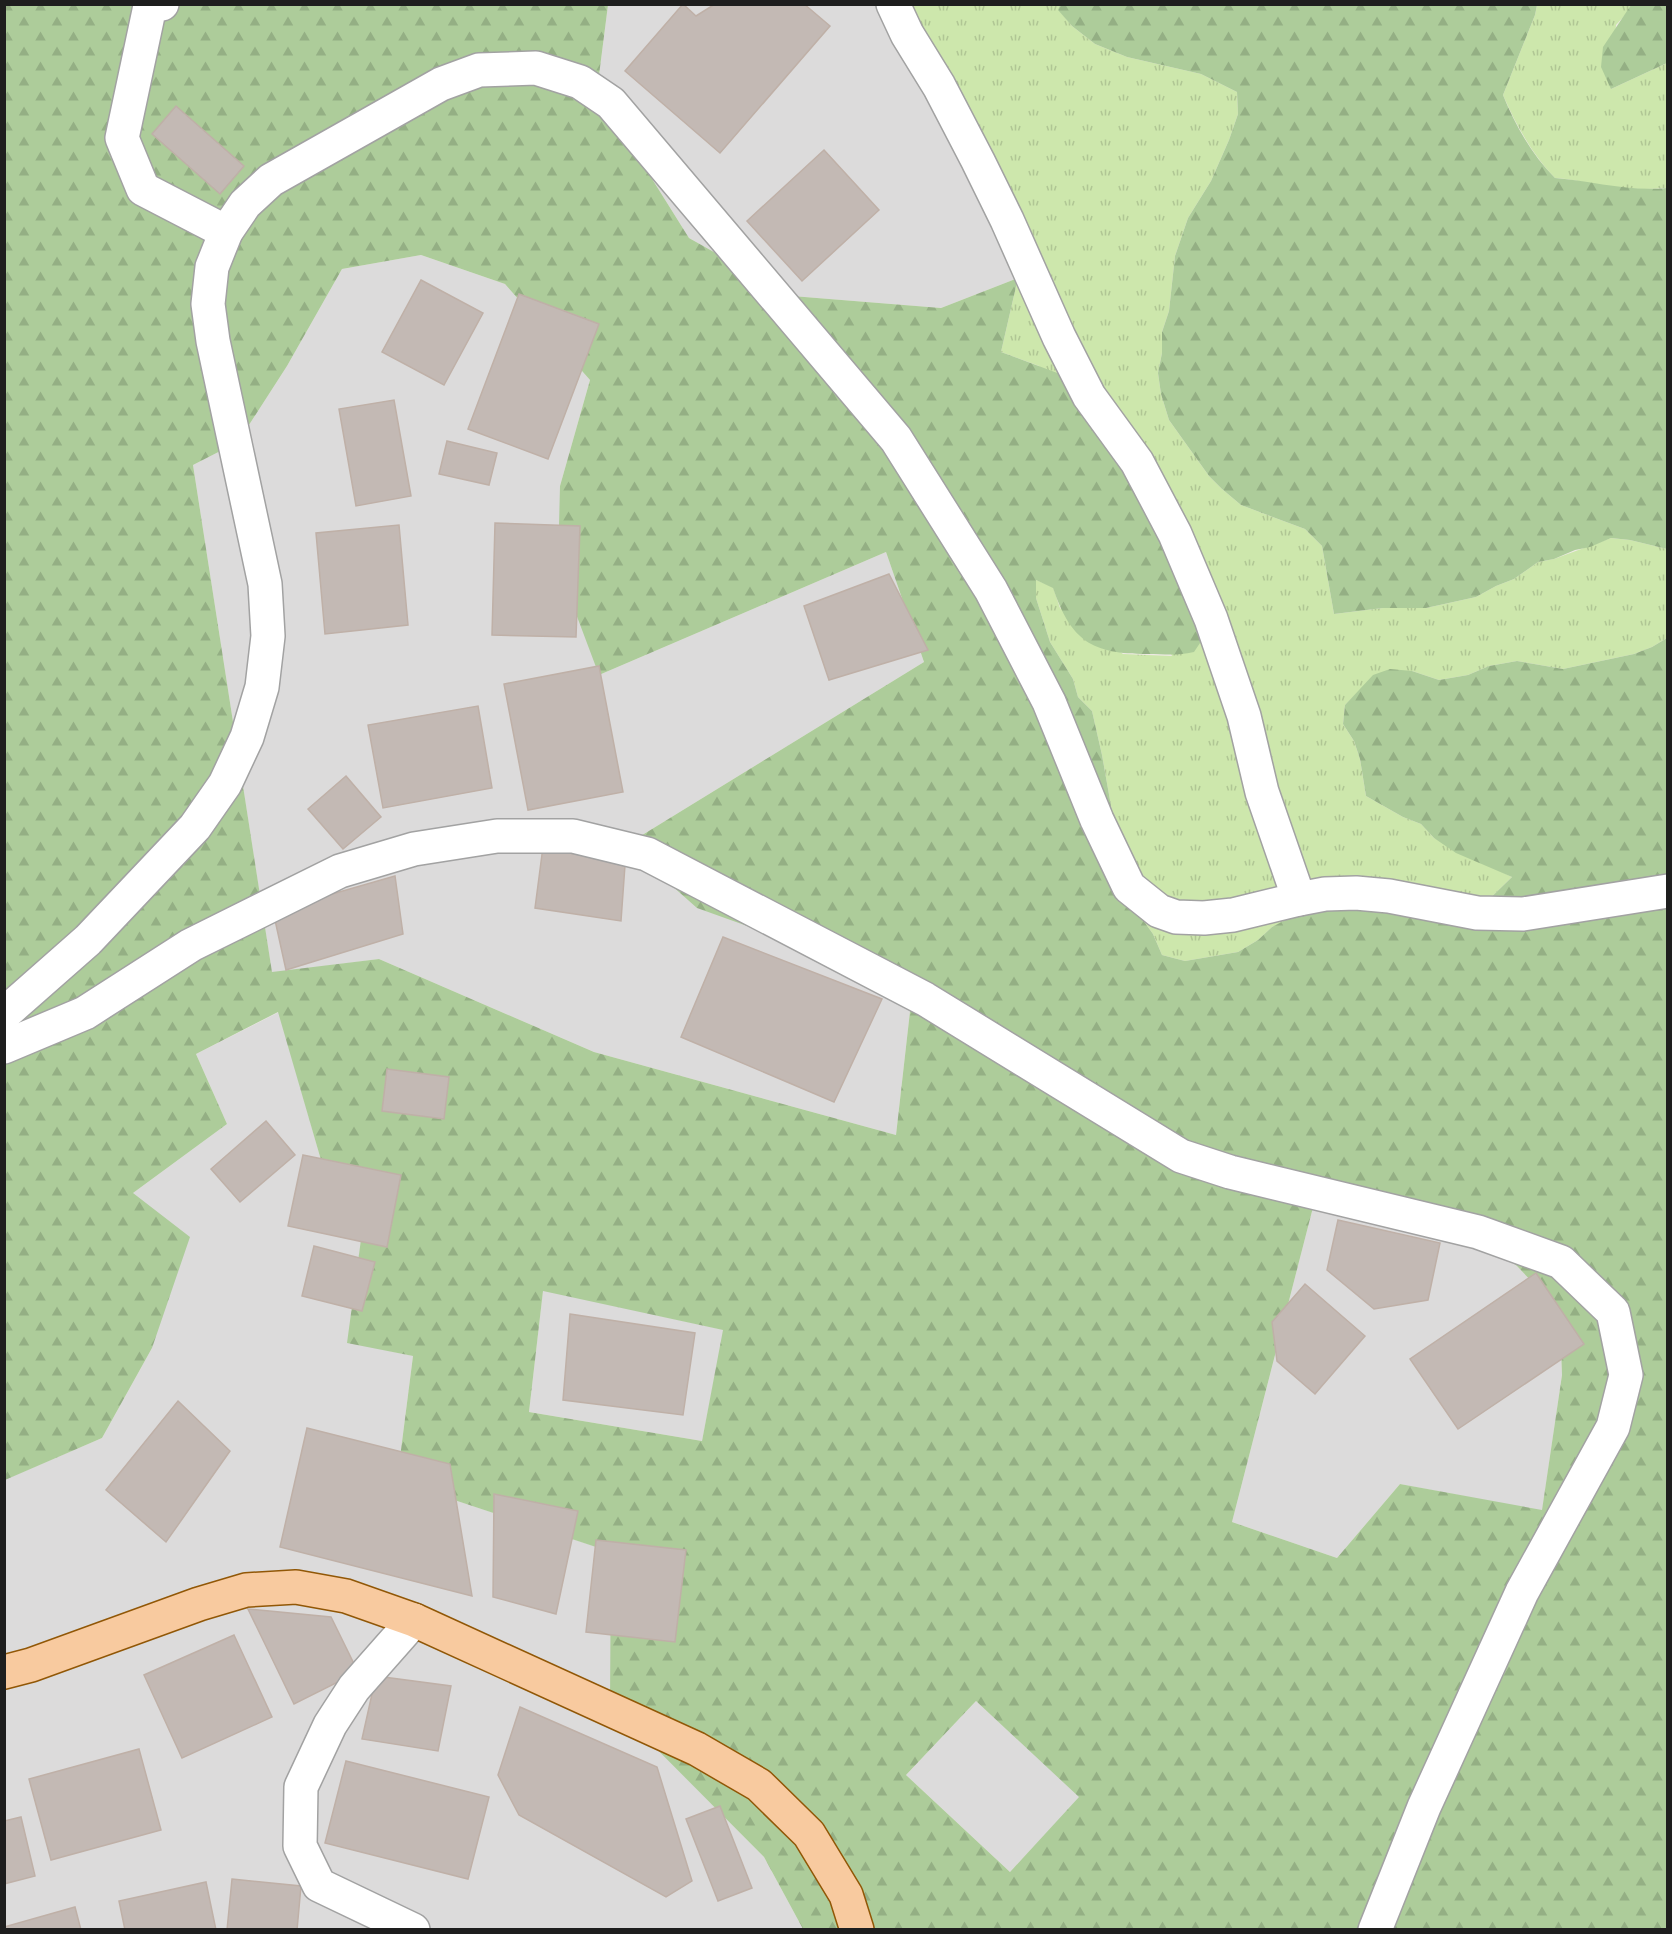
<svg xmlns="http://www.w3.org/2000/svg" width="1672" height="1934" viewBox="0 0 1672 1934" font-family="'DejaVu Sans',sans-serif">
<defs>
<pattern id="grass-tufts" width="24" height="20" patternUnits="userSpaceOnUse" patternTransform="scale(1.5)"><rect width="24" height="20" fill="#cde7ac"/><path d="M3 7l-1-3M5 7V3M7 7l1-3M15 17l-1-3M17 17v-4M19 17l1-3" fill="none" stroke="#b0c694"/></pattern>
<pattern id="forest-firs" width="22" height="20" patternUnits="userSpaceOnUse" patternTransform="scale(1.5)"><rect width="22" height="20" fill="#adcc9a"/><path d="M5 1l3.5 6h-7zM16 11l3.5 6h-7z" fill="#94af84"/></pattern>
</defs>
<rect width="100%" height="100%" fill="#eeeae4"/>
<g fill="#dcdbdb">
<path d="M608,5H893L1018,278L941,308L792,296L689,238L597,91Z"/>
<path d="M421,255L505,284L590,380L560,486L599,675L886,552L924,662L626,845L913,985L896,1135L594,1052L379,959L272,973L193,465L238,442L287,366L342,269Z"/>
<path d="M279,1012L321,1160L370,1173L348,1342L413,1356L397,1481L612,1552L611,1702L764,1857L803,1929H5L4,1480L102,1438L152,1348L133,1193L227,1124L196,1054Z"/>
<path d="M1318,1188L1498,1252L1517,1266L1533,1283L1561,1349L1562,1375L1542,1511L1400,1484L1337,1558L1232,1522Z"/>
<path d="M543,1290L724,1330L702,1441L529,1412Z"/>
<path d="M976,1701L1080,1797L1010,1872L906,1775Z"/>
</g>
<g fill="url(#grass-tufts)">
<path d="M893,5H1060L1059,10L1072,26L1095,44L1127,57L1201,74L1237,92L1238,114L1229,140L1211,181L1188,218L1175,256L1169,311L1162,332V353L1158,373L1161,394L1169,420L1209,476L1222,489L1241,505L1305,529L1322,546L1334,614L1383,608H1426L1476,597L1496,586L1514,579L1538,562L1554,559L1611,538L1630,540L1667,549V638L1652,647L1634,654L1563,669L1517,661L1489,666L1468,675L1439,680L1412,671L1359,691L1345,705L1343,724L1354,741L1360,759L1366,796L1403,817L1421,824L1434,838L1512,877L1479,909L1292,918L1272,927L1258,940L1238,952L1185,961L1162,955L1153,934L1138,913L1119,851L1102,755L1092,711L1078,697L1073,679L1050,642L1036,598V580L1053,587L1060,608L1123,654L1172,656L1039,366L1001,352L1018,278Z"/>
<path d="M1537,5H1631L1627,13L1616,25L1611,89L1667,63V188C1644,190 1621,189 1597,185C1583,182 1570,179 1555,178C1532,154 1516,125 1503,95L1535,15Z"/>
</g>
<g fill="url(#forest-firs)" fill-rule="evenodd">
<path d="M5,5H608L597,91L689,238L792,296L941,308L1018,278L1001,352L1060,374L1131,468L1204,637L1194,652C1176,656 1165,654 1147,654C1092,654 1071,641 1053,588L1036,580V598L1050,642L1073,679L1078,697L1092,711L1102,755L1119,851L1138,913L1153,934L1162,955L1185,961L1238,952L1258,940L1272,927L1312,906L1479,909L1512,877L1456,853L1434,838L1421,824L1403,817L1366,796L1360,759L1354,741L1343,724L1345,705L1373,675L1390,669L1412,671L1439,680L1468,675L1489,666L1517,661L1563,669L1634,654L1652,647L1667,638V1929H803L764,1857L610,1702L611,1552L397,1481L413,1356L347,1343L370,1173L321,1160L278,1012L196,1054L227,1124L133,1193L190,1237L152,1348L102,1438L5,1480ZM421,255L505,284L590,380L560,486L558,566L599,675L886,552L924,662L626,845L697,908L913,985L896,1135L594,1052L379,959L272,972L193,465L238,442L287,366L342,269ZM1318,1188L1498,1252L1517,1266L1533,1283L1561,1349L1562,1375L1542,1510L1400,1484L1337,1558L1232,1522ZM543,1291L723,1330L702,1441L529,1412ZM976,1701L1079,1797L1010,1872L906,1775Z"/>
<path d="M1060,5H1537L1535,15L1503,95C1515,125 1532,155 1555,178C1593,181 1629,192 1667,188V549L1630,540L1611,538L1590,547L1575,550L1554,559L1538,562L1514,579L1496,586L1476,597L1426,608H1383L1334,614L1322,546L1305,529L1241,505L1222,489L1209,476L1169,420L1161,394L1158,373L1162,353V332L1169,311L1175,256L1188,218L1211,181L1229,140L1238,114L1237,92L1201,74L1127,57L1095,44L1072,26L1058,10Z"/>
<path d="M1631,5H1667V63L1611,89L1601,67L1603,47Z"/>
</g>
<g fill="#c3b9b4" stroke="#bfb0a7" stroke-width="1.5">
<path d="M683,4L696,16L715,4H804L830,26L720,153L625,71Z"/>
<path d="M176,106L244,166L220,194L152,134Z"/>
<path d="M824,150L879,210L802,281L747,221Z"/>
<path d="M421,280L483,313L444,385L382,352Z"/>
<path d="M519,294L599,324L548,459L468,429Z"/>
<path d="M394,400L411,496L356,506L339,409Z"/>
<path d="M447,441L497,453L489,485L439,474Z"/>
<path d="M495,523L580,526L576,637L492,635Z"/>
<path d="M399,525L408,625L325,634L316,533Z"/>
<path d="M889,574L928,650L829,680L804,606Z"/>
<path d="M599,666L623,792L528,810L504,684Z"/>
<path d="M478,706L492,788L383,808L368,725Z"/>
<path d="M346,776L381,817L343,849L308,809Z"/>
<path d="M543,847L625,865L621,921L535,908Z"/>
<path d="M395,876L403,934L286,970L273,911Z"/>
<path d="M723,937L882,999L834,1102L681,1037Z"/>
<path d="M387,1069L449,1077L444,1119L382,1111Z"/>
<path d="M266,1121L295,1155L240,1202L211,1169Z"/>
<path d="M303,1155L401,1175L387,1247L288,1226Z"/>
<path d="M1338,1220L1440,1243L1428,1300L1374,1309L1327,1270Z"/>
<path d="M314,1246L375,1262L362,1311L302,1296Z"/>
<path d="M1536,1273L1584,1344L1458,1429L1410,1359Z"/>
<path d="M1305,1284L1365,1336L1315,1394L1277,1361L1272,1322Z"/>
<path d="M570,1314L695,1333L683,1415L563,1400Z"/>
<path d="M178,1401L230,1451L166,1542L106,1490Z"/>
<path d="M307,1428L450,1464L472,1596L280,1547Z"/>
<path d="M494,1494L578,1511L556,1614L493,1597Z"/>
<path d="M596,1540L686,1550L675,1642L586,1632Z"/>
<path d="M248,1609L331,1617L358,1672L294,1704Z"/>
<path d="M234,1635L272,1717L182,1758L144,1675Z"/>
<path d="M376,1676L451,1686L438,1751L362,1739Z"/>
<path d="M520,1707L657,1767L692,1881L666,1897L519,1815L498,1775Z"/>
<path d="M139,1749L161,1830L51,1860L29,1779Z"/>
<path d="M346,1761L489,1797L468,1879L325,1843Z"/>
<path d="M720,1806L752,1888L718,1901L686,1819Z"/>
<path d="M21,1817L35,1876L4,1884V1821Z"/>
<path d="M232,1879L301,1886L297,1930H227Z"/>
<path d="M206,1882L216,1930H125L119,1901Z"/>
<path d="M75,1907L81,1930H4V1927Z"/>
</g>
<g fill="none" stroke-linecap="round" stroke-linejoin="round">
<g stroke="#a2a2a2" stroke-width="36">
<g id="minor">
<path d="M162,4L150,6L122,138L143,189L226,232"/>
<path d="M893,4L907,34L939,86L978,161L1007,220L1059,337L1089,396L1137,462L1175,534L1211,619L1244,716L1262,792L1299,899"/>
<path d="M4,1014L88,940L195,827L225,784L247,737L262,687L268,636L265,584L213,341L208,304L212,267L226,232L245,204L271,180L441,84L479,70L536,68L580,82L611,103L896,439L991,590L1049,702L1097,820L1129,887L1159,911L1176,917L1204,918L1233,915L1299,899L1325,894L1356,893L1389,896L1477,913L1523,914L1668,891"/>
<path d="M4,1047L85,1013L191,945L340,871L414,849L497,836H573L647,854L925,999L1181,1156L1230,1172L1478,1232L1561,1262L1613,1312L1626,1375L1613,1427L1522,1592L1424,1807L1375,1930"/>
<path d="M413,1930L319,1885L300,1846L301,1787L330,1725L354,1688L414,1620"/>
</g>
</g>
<g stroke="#915706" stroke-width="36">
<path id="major" d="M4,1672L31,1665L199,1604L246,1590L296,1587L346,1596L414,1620L697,1749L759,1785L809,1834L846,1895L857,1930"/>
</g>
<use href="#minor" stroke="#fff" stroke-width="33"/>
<use href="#major" stroke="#f8ca9f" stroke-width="33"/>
</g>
<rect width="1672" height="1934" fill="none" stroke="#1e1e1e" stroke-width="12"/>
</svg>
